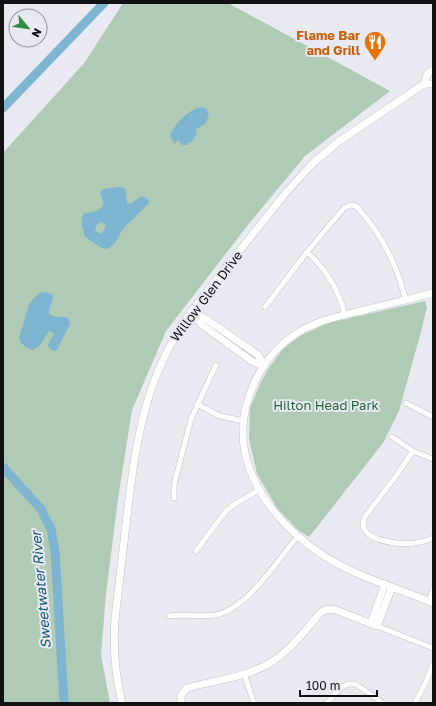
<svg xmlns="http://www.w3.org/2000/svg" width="436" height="706" viewBox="0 0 436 706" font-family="'Golos Text',sans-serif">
<rect width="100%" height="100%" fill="#e9eaf1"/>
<g fill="#b0cbb5">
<path d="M123,3H228L390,91L305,156L251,221L166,331L132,410L118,499L106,594L101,655L110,703H3V153L85,62Z"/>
<path d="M425,301L427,307L421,332L399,411L383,443L309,537L298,530L277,508L257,474L249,439L250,408L260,384L268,369L283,349L300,336L328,323Z"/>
</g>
<g fill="#7eb5d1" fill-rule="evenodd">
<path d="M203,107L207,110L209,115L205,124L196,129L197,133L192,142H189L188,145H182L178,140L175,144L170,136C175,123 188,109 203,107Z"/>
<path d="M119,187L125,188L127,203L130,204L142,196L148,199L149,203L122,230L115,243L112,246L107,249L102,248L85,237L82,226V217L84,213C90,213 104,211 103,202C103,199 101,196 100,192L103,189ZM101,222L106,225L102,234L95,231L96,226Z"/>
<path d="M46,292L53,295C54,302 48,307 49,314L56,317H66L69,319L70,324L57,350L54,351L50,349L48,345L54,334L52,332L49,331L40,345L33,350C26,347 21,345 19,338L29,304L39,293Z"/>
</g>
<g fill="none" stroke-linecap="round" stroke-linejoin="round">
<g stroke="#7eb5d1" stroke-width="9">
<path d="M3,108L104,3"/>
<path d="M3,467L41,509L51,529L55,551L64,703"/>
</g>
<g stroke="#c0c2c9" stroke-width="6">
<g id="street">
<path d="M307,252C326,269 339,290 345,315"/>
<path d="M265,307L307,252L344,208L350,205L356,206C372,223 386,245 395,267C400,278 402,289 406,300"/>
<path d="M406,403L433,417"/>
<path d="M197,404L220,416L244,421"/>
<path d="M392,437L413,451L433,459"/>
<path d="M413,451L396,476L364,518C363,522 362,526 365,530C368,536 375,538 381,540C398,545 416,545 433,538"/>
<path d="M174,498V485L191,419L216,365"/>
<path d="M196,551L226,511L235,504L259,490"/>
<path d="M429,602L433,589"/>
<path d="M169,616C184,614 199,617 215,615C247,609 277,561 298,536"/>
<path d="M377,626L433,648"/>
<path d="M244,674L254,703"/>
<path d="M327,703C335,695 344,679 357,685L383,703"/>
<path d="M415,703L426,682L433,664"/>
</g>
</g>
<g stroke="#c0c2c9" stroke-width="8">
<g id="secondary">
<path d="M424,84L427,74L433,70"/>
<path d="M433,293C411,299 388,304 365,310C344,315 322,319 302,330C274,346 256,372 247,403C226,476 290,543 352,571C378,583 406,592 433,603"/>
<path d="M191,312L202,325L253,362L264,365"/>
<path d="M193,313L206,319L258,355L264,365"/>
<path d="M371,623L385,584"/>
<path d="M122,703C115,675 113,648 115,619C119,585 123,551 127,516C136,440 145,376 191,312L284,195L311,165L338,142L424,84H433"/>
<path d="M181,703V695L187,688C210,681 236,679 258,669C285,658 303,633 321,612L328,609L336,610L377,626L392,587"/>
</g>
</g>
<use href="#street" stroke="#fff" stroke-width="5"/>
<use href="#secondary" stroke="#fff" stroke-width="7"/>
</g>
<defs>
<g id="restaurant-pin" transform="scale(1.15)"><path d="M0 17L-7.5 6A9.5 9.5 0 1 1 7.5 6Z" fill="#e8710a" stroke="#e9eaf1"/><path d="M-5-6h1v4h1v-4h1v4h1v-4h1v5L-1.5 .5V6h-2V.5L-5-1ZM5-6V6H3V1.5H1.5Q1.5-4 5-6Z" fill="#fff"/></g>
</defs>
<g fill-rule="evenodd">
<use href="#restaurant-pin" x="375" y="42"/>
</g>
<g text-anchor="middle" stroke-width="4" stroke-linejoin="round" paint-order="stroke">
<g font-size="13" font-weight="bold" fill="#c56008" stroke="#e9eaf1" text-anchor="end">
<text x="360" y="40">Flame Bar<tspan x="360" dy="15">and Grill</tspan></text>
</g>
<g font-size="13" fill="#111114" stroke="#e9eaf1">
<text transform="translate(206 296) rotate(-53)" y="5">Willow Glen Drive</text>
</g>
<g font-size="13" fill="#246638" stroke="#e9eaf1">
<text x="326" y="410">Hilton Head Park</text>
</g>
<g font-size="14" font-style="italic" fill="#145975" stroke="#e9eaf1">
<text transform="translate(41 590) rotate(-95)" y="5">Sweetwater River</text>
</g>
</g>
<rect width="436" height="706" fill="none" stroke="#111114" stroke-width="8"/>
<g transform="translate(28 28) rotate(119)"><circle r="19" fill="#e9eaf1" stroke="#939399"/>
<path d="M0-3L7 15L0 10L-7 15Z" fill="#2d8d40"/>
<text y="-6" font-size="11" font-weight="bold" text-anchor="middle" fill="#111114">N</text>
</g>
<path d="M300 690v6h77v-6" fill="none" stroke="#111114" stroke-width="2"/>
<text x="306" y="690" font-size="12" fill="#111114" stroke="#e9eaf1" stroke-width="3" paint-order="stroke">100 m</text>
</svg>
